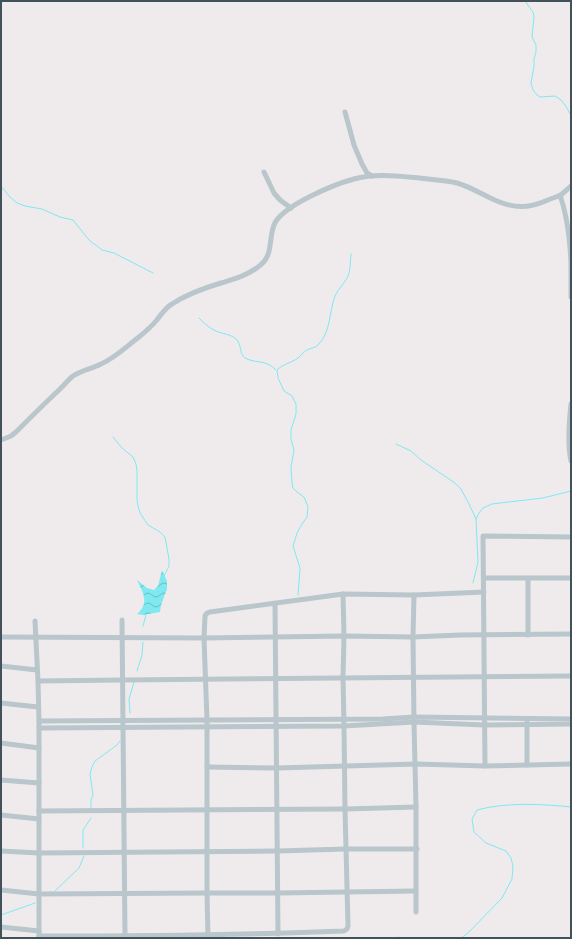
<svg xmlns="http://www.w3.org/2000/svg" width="572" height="939" viewBox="0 0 572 939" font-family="'Public Sans',sans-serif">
<defs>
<pattern id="water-waves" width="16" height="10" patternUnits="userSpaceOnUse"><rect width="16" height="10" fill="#80e8f0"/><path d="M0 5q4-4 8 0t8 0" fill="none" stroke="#6abfc5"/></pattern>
</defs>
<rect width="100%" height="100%" fill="#efebec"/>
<path fill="url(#water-waves)" d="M162,570L167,581V589L161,605L160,612L143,615L137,614C150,603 143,593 137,580L147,588L154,590L158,586Z"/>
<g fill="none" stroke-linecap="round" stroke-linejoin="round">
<g stroke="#80e8f0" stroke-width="1">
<path d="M525,1L533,12L534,17L532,37L536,45V52L534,59V66L531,83L533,90L537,95L540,97L555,96L561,100L565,105L571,115"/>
<path d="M1,186L10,197L17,203L25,206L42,209L60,217L73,220L89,240L102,250L114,253L153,273"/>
<path d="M199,318C204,323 209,328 216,331C222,334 231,334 236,339C242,344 239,354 245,358C256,364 266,359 276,370"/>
<path d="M113,437L122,448L133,457L136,464L137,471V499L138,506L140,513L148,525L160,532L165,537L169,559V566L164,576"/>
<path d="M396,444L411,451L421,460L455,483L461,489L469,504L476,519"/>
<path d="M473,583L478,562L476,519L479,513L483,508L492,504L500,503L543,498L571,491"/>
<path d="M298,595L300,568L293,546L297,533L302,524L307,517L308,507L304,497L297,492L293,488L292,483L291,467L294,450L291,439V430L296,414V404L292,396L284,391L278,378L277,370C283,364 291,363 298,358C301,356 303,352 307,350C311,348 315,348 318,345C331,332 329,312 335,296C338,289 344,284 347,278C351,271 350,261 351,254"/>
<path d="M143,626L146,615"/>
<path d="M137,671L142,655L143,642"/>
<path d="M130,713L129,699L134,682"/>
<path d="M91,808V800L93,795L90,774L92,767L95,761L117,745L120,741"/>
<path d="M83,848V830L91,818"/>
<path d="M55,891L79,868L84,856"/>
<path d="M1,915L35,903"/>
<path d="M396,938L398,937L401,938"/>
<path d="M461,938L468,933L502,898L512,879L513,866L511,858L506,851L486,843L474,832L472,819L477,810C506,802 542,804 571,807"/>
</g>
<g stroke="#b9c6cc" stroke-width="5">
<path d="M345,112L354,145L362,164L367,173L372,176"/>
<path d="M264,172L274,193L280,200L291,208"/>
<path d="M560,195C568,218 570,240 571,264"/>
<path d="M571,265V297"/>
<path d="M571,404C569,422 567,443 571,461"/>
<path d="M1,440L11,436L16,432C30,418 44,404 59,390C64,385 68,380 73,376C82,370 91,369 101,364C115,358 127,346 139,337C145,332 151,327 156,321C161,315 165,308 172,304C187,294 204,288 221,283C234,279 246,276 258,267C274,256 268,241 274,225C281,206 335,184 354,179C375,173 398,176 420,178C433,180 445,180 457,183C471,187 483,195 497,201C516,209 530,208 548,200C552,198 557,197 561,195C564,192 568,189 571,186"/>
<path d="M484,578H571"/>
<path d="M528,578V635"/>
<path d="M414,595L413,637L414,722L416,807V912"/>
<path d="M275,604L278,934"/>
<path d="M122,620L125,936"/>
<path d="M35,621L38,681L39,721V938"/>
<path d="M1,637L204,638L344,636L413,637L460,635L571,634"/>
<path d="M1,666L37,670"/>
<path d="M38,681L123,680L571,676"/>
<path d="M1,703L38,707"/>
<path d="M39,721L383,719L414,717L571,719"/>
<path d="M527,722V765"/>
<path d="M39,728L344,726L414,722L484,725L571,724"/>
<path d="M1,743L39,748"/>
<path d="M485,766L483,536L571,537"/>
<path d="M207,767L277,768L416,764L485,766L571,764"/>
<path d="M1,780L39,783"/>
<path d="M39,811L345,809L416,807"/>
<path d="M1,815L39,819"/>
<path d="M1,851L39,853L277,851L346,849H417"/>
<path d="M1,890L39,894L207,893H277L416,891"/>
<path d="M1,927L39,931"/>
<path d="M39,936C141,936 243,935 344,931L347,929L348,926L345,809L344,726L343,678L344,636L343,594"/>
<path d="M208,938L207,893V720L204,638L205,616L207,613L210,612L343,594L414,595L484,592"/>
</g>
</g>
<rect width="572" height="939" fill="none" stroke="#43525a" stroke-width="4"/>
</svg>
